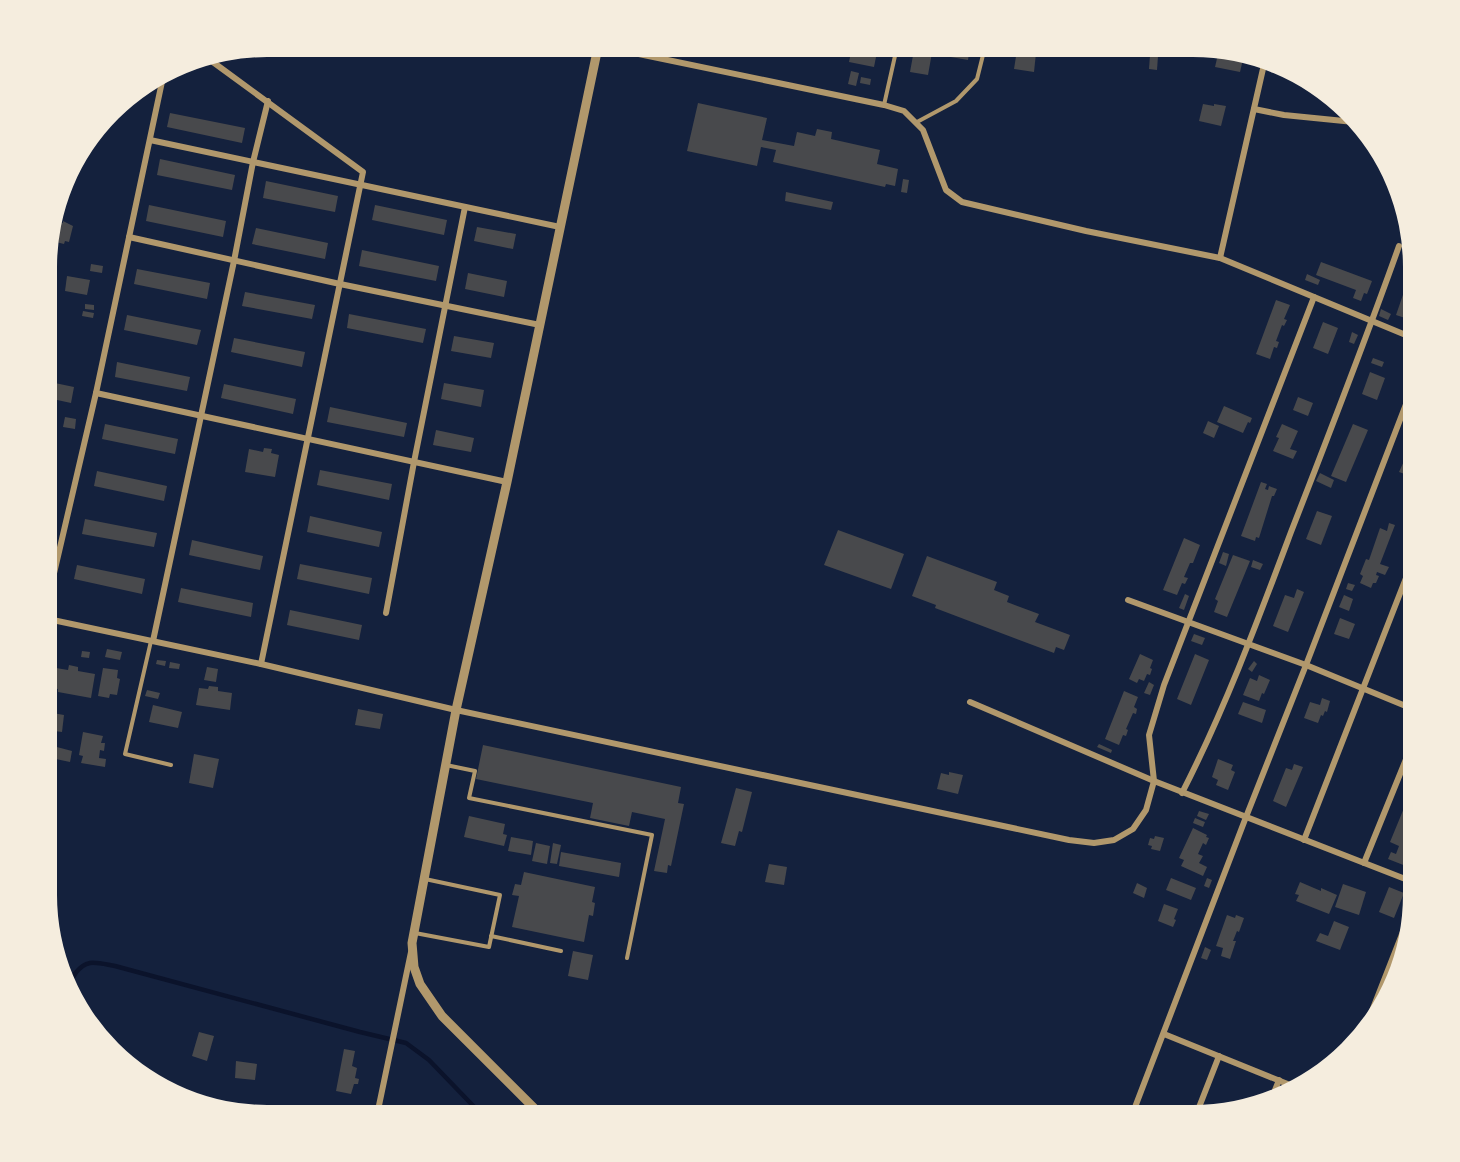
<svg xmlns="http://www.w3.org/2000/svg" width="1460" height="1162" viewBox="0 0 1460 1162" font-family="Mulish,sans-serif">
<rect width="100%" height="100%" fill="#14213d"/>
<g fill="none" stroke-linecap="round" stroke-linejoin="round">
<path stroke="#0b132b" stroke-width="4.5" d="M68,988C71,978 79,965 90,963C98,962 108,965 115,966L360,1032L406,1043L429,1060L482,1115"/>
</g>
<g fill="#48494c">
<path d="M852,47H878L874,67L849,62Z"/>
<path d="M920,47H933L928,75L910,72L914,50L920,51Z"/>
<path d="M946,47H970L968,60L945,56Z"/>
<path d="M1003,47H1009L1007,56L1002,55Z"/>
<path d="M1193,47H1205L1207,49L1202,55Z"/>
<path d="M1017,50L1036,53L1034,72L1014,69Z"/>
<path d="M1219,50L1244,55L1240,72L1215,67Z"/>
<path d="M1150,55L1158,56L1157,70L1149,69Z"/>
<path d="M851,71L859,73L856,86L848,84Z"/>
<path d="M861,77L871,79L870,85L860,83Z"/>
<path d="M698,103L767,118L762,140L794,146L797,132L815,136L817,129L832,132L831,139L880,150L877,164L898,169L895,186L886,184L885,187L773,162L776,150L761,147L757,166L687,151Z"/>
<path d="M1203,104L1214,106V104L1226,106L1221,126L1199,121Z"/>
<path d="M170,113L245,128L242,143L167,127Z"/>
<path d="M160,159L235,175L232,190L157,175Z"/>
<path d="M903,179L909,180L907,193L901,192Z"/>
<path d="M266,181L338,196L335,212L263,198Z"/>
<path d="M786,192L833,202L831,210L785,201Z"/>
<path d="M149,205L226,221L223,237L146,221Z"/>
<path d="M375,205L447,220L444,235L372,220Z"/>
<path d="M56,221L63,223V221L73,226L69,242L65,241L64,244L56,242L57,238L52,237Z"/>
<path d="M477,227L516,234L513,249L474,241Z"/>
<path d="M256,228L328,243L325,259L252,244Z"/>
<path d="M362,250L439,266L436,281L359,266Z"/>
<path d="M1321,262L1372,281L1367,294L1364,293L1361,301L1353,298L1356,290L1316,275Z"/>
<path d="M91,264L103,266L102,273L90,271Z"/>
<path d="M137,269L210,283L207,299L134,284Z"/>
<path d="M468,273L507,281L504,297L465,289Z"/>
<path d="M1307,274L1320,280L1318,285L1305,280Z"/>
<path d="M67,276L90,280L87,295L65,291Z"/>
<path d="M1406,286L1413,288V303L1408,319L1396,315Z"/>
<path d="M245,292L315,305L312,319L242,306Z"/>
<path d="M1276,300L1290,305L1284,319L1287,320L1284,326L1282,325L1276,341L1279,342L1277,348L1274,347L1270,359L1256,354Z"/>
<path d="M85,304L94,305V310L85,309Z"/>
<path d="M1381,309L1391,314L1388,320L1379,316Z"/>
<path d="M83,311L94,313L93,318L82,316Z"/>
<path d="M349,314L426,329L423,343L347,328Z"/>
<path d="M127,315L201,330L197,345L124,330Z"/>
<path d="M1323,322L1338,328L1328,354L1313,348Z"/>
<path d="M1352,332L1358,335L1354,344L1349,342Z"/>
<path d="M454,336L494,343L491,358L451,351Z"/>
<path d="M234,338L305,352L302,367L231,352Z"/>
<path d="M1373,358L1384,362L1382,367L1371,363Z"/>
<path d="M117,362L190,377L187,391L115,377Z"/>
<path d="M1370,372L1385,378L1377,400L1362,394Z"/>
<path d="M50,382L74,387L71,403L48,398Z"/>
<path d="M444,383L484,390L481,407L441,399Z"/>
<path d="M224,384L296,399L293,414L221,398Z"/>
<path d="M1298,397L1313,403L1308,416L1293,410Z"/>
<path d="M1224,406L1252,418L1250,423L1248,422L1243,433L1217,422Z"/>
<path d="M330,407L407,423L404,437L327,422Z"/>
<path d="M65,417L76,419L75,429L63,427Z"/>
<path d="M1208,421L1219,426L1214,438L1203,433Z"/>
<path d="M105,424L178,439L175,454L102,439Z"/>
<path d="M1282,424L1298,431L1290,449L1297,451L1293,459L1273,451L1279,438L1276,437Z"/>
<path d="M1353,424L1368,430L1346,482L1331,476Z"/>
<path d="M1410,425L1413,427V442L1404,438Z"/>
<path d="M436,430L474,438L471,452L433,445Z"/>
<path d="M1411,446L1413,447V477L1399,472Z"/>
<path d="M264,448L272,449L271,453L279,455L275,477L245,472L249,449L263,452Z"/>
<path d="M320,470L392,484L389,500L317,485Z"/>
<path d="M97,471L167,486L164,501L94,486Z"/>
<path d="M1320,473L1334,480L1331,488L1316,481Z"/>
<path d="M1261,482L1267,484L1265,489L1268,490L1269,486L1277,489L1274,496H1272L1259,538L1256,537L1255,541L1241,536Z"/>
<path d="M1317,511L1332,516L1321,545L1306,539Z"/>
<path d="M310,516L382,532L379,547L307,532Z"/>
<path d="M85,519L157,533L154,547L82,534Z"/>
<path d="M1389,523L1395,525L1380,564L1389,567L1385,575L1377,572L1376,575L1379,576L1376,583H1373L1371,588L1360,583L1363,576L1360,574L1366,559L1369,560L1380,528L1387,531Z"/>
<path d="M48,530L53,531L51,543L48,542Z"/>
<path d="M838,530L904,554L891,589L824,565Z"/>
<path d="M1184,538L1200,545L1193,563H1190L1184,577L1188,578L1185,584L1182,583L1177,595L1163,590Z"/>
<path d="M192,540L263,556L260,570L189,555Z"/>
<path d="M1223,552L1229,554L1226,566L1219,563Z"/>
<path d="M1233,555L1250,561L1227,617L1214,612L1218,601L1215,599Z"/>
<path d="M927,556L997,582L994,590L1009,596L1007,602L1039,614L1035,622L1070,635L1064,650L1056,647L1054,653L935,608L936,605L912,596Z"/>
<path d="M1253,560L1263,564L1260,570L1251,567Z"/>
<path d="M300,564L372,578L369,594L297,579Z"/>
<path d="M77,565L145,579L142,594L74,579Z"/>
<path d="M1348,583L1355,585L1352,591L1346,589Z"/>
<path d="M181,588L253,603L251,617L178,602Z"/>
<path d="M1297,589L1304,592L1288,632L1273,626L1285,595L1294,598Z"/>
<path d="M1185,594L1189,596L1184,610L1179,608Z"/>
<path d="M1344,595L1353,599L1349,611L1339,607Z"/>
<path d="M290,610L362,625L359,640L287,625Z"/>
<path d="M1340,618L1355,624L1349,639L1334,634Z"/>
<path d="M1194,634L1205,638L1202,645L1191,641Z"/>
<path d="M107,649L122,652L120,660L105,657Z"/>
<path d="M82,651L90,652L89,658L81,657Z"/>
<path d="M1140,654L1153,660L1150,668L1152,669L1150,675L1147,674L1144,681L1139,679L1137,683L1129,679Z"/>
<path d="M1195,654L1209,660L1191,705L1177,699Z"/>
<path d="M157,660L166,661L165,666L156,664Z"/>
<path d="M1254,661L1257,664L1252,672L1248,669Z"/>
<path d="M170,662L180,664L179,669L169,668Z"/>
<path d="M69,665L78,667V671L95,674L91,698L58,692V689L47,687L50,667L68,670Z"/>
<path d="M207,667L218,669L216,682L204,680Z"/>
<path d="M103,668L118,670L117,678L120,679L117,695L110,694L109,698L98,696Z"/>
<path d="M1259,675L1270,680L1264,694L1262,693L1259,701L1243,695L1250,678L1257,681Z"/>
<path d="M1149,682L1154,685L1150,695L1144,693Z"/>
<path d="M209,686L218,687V691L232,693L230,710L196,705L199,688L208,689Z"/>
<path d="M147,690L160,693L158,699L145,696Z"/>
<path d="M1124,691L1138,697L1134,707L1137,709L1136,714L1133,713L1126,729L1128,730L1126,736L1123,735L1119,745L1105,739Z"/>
<path d="M1322,698L1330,701L1327,712L1325,711L1323,716L1321,715L1318,723L1304,718L1310,702L1320,705Z"/>
<path d="M1243,702L1266,710L1262,723L1238,714Z"/>
<path d="M153,705L182,712L178,728L149,722Z"/>
<path d="M358,709L383,714L380,729L355,725Z"/>
<path d="M47,712L64,715L62,732L47,730Z"/>
<path d="M83,732L103,736L101,743H105L104,751L100,750L99,758L106,759L105,767L81,763L83,756L79,755Z"/>
<path d="M1099,744L1112,750L1111,753L1097,747Z"/>
<path d="M483,745L681,787L678,803L684,804L671,866L668,865L667,873L654,871L665,819L632,812L629,826L590,818L593,803L476,779Z"/>
<path d="M53,746L72,751L70,762L51,758Z"/>
<path d="M194,754L219,759L213,788L189,783Z"/>
<path d="M1218,759L1233,765L1231,770L1235,772L1228,790L1216,785L1218,780L1212,777Z"/>
<path d="M1294,764L1303,767L1286,807L1273,801L1286,768L1292,770Z"/>
<path d="M949,772L963,775L958,794L937,789L941,773L949,775Z"/>
<path d="M736,788L752,792L742,832L739,831L735,846L721,843Z"/>
<path d="M1404,808L1413,812V828L1405,848L1408,850L1407,854L1413,857L1411,868L1388,859L1391,852L1396,854L1399,846L1390,842Z"/>
<path d="M1199,811L1209,814L1206,820L1197,816Z"/>
<path d="M469,816L505,824L503,834L507,835L504,846L464,837Z"/>
<path d="M1195,818L1205,822L1203,827L1193,823Z"/>
<path d="M1193,828L1207,835L1206,837L1209,838L1206,845L1203,843L1198,854L1203,856L1199,863L1207,867L1203,876L1181,866L1184,860L1179,858Z"/>
<path d="M1155,836L1164,838L1160,851L1151,849L1152,846L1148,845L1150,838L1154,839Z"/>
<path d="M511,837L533,841L531,855L508,851Z"/>
<path d="M536,843L550,846L547,864L532,861Z"/>
<path d="M553,843L561,845L557,864L550,863Z"/>
<path d="M561,852L621,863L619,877L559,866Z"/>
<path d="M769,864L787,867L784,885L765,882Z"/>
<path d="M524,872L595,887L592,902L595,903L593,916L589,915L584,942L512,927L519,896L512,895L515,884L521,885Z"/>
<path d="M1171,878L1196,888L1191,900L1166,890Z"/>
<path d="M1207,878L1212,880L1209,888L1204,886Z"/>
<path d="M1300,882L1321,891V888L1337,895L1329,914L1296,901L1299,895L1295,894Z"/>
<path d="M1137,883L1147,888L1144,898L1133,893Z"/>
<path d="M1343,884L1366,892L1359,915L1335,907Z"/>
<path d="M1389,887L1404,893L1394,918L1379,912Z"/>
<path d="M1164,904L1178,909L1174,919L1176,920L1173,927L1158,921Z"/>
<path d="M1227,915L1235,918L1236,915L1244,918L1239,932L1237,931L1233,941H1236L1230,959L1221,956L1223,948L1216,946Z"/>
<path d="M1334,921L1349,927L1340,950L1316,941L1320,933L1328,936Z"/>
<path d="M1205,947L1211,950L1207,960L1201,958Z"/>
<path d="M573,951L593,955L588,980L568,976Z"/>
<path d="M199,1032L214,1036L207,1061L192,1056Z"/>
<path d="M344,1049L355,1051L352,1066L357,1068L355,1078L359,1079L358,1084H354L351,1094L336,1091Z"/>
<path d="M236,1061L257,1064L255,1080L235,1078Z"/>
</g>
<g fill="none" stroke-linecap="round" stroke-linejoin="round">
<g stroke="#b1986c" stroke-width="4">
<path d="M884,105L897,47"/>
<path d="M917,122L956,101L977,79L985,47"/>
<path d="M151,641L125,754L171,765"/>
<path d="M446,765L475,771L469,798L652,835L627,958"/>
<path d="M415,933L489,947L500,895L425,879"/>
<path d="M491,936L561,951"/>
</g>
<g stroke="#b1986c" stroke-width="6">
<path d="M605,47L884,105L904,111L923,130L946,190L962,202L1086,231L1220,258L1413,338"/>
<path d="M206,57L363,172L261,664"/>
<path d="M1254,109L1284,115L1354,122"/>
<path d="M150,140L560,227"/>
<path d="M129,237L340,284L540,325"/>
<path d="M1220,258L1265,60"/>
<path d="M96,393L507,482"/>
<path d="M48,599L96,393L163,77"/>
<path d="M1128,600L1306,665L1413,709"/>
<path d="M386,613L414,462L465,207"/>
<path d="M48,619L261,664L456,710L1069,840L1094,843L1114,840L1133,829L1146,810L1154,781L1149,735L1164,685L1314,297"/>
<path d="M153,641L234,261L253,162L268,101"/>
<path d="M970,702L1154,781L1413,882"/>
<path d="M1182,793C1225,709 1258,620 1291,532C1328,437 1365,342 1399,246"/>
<path d="M1304,840L1413,560"/>
<path d="M1364,863L1413,742"/>
<path d="M1164,1034L1295,1087"/>
<path d="M1363,1034L1413,906"/>
<path d="M1271,1100L1279,1080"/>
<path d="M377,1115L411,952"/>
<path d="M1132,1115L1246,817L1306,665L1413,386"/>
<path d="M1196,1115L1219,1056"/>
</g>
<path stroke="#b1986c" stroke-width="9" d="M541,1115L442,1016L420,984L414,967L412,943L456,710L507,482L598,47"/>
</g>
<path d="M0 0H1460V1162H0ZM267 57H1193A210 210 0 0 1 1403 267V895A210 210 0 0 1 1193 1105H267A210 210 0 0 1 57 895V267A210 210 0 0 1 267 57Z" fill="#f5edde" fill-rule="evenodd"/>
</svg>
